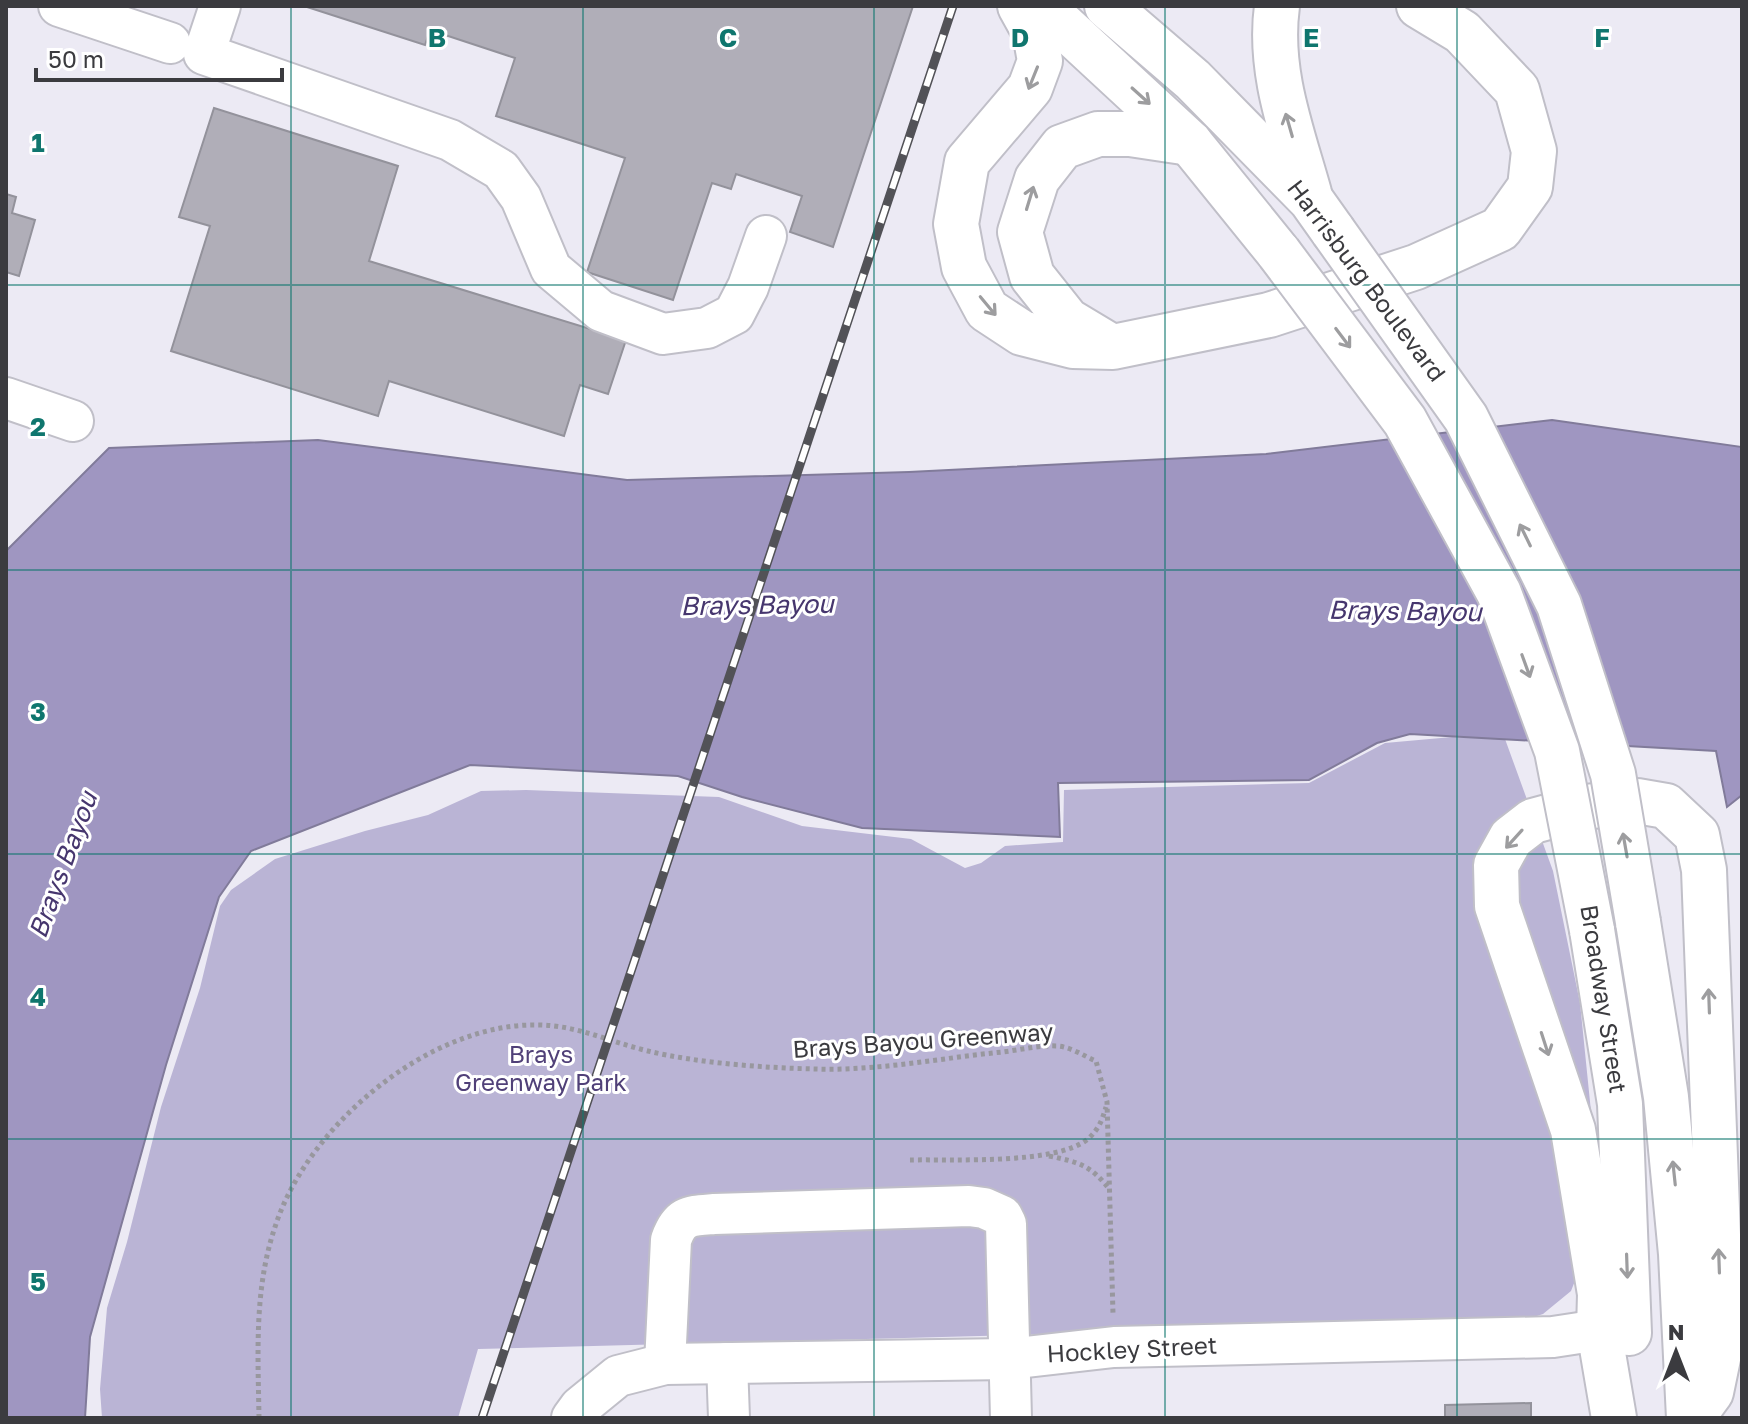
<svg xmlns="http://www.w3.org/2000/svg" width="1748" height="1424" viewBox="0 0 1748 1424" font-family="'Golos Text',sans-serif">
<rect width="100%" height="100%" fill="#eceaf4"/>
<path fill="#bab4d5" d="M1452,737L1505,739L1553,871L1580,1003L1595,1151V1230L1571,1291L1543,1314L1519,1322L478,1349L458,1418H102L100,1389L107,1308L127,1242L161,1107L200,988L220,906L231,890L275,859L365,831L428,815L481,791L526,790L719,797L802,826L911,839L965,868L981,863L1005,846L1063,842L1064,790L1309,783L1385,743Z"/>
<path fill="#9f96c1" stroke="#817b9a" stroke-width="2" d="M1552,420L1742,447V795L1727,807L1716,751L1410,734L1377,743L1309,780L1058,783L1060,837L862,828L742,797L678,776L470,765L251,851L219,897L166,1065L90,1337L85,1418H6V551L109,448L318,440L627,480L909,472L1266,454Z"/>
<g fill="#b0aeb8" stroke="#93929b" stroke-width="2">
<path d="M304,6H913L833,247L790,232L802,196L736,174L731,189L712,183L673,300L587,272L625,158L496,116L515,58L430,30L425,45Z"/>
<path d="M214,108L398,166L369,261L626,340L608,394L580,385L564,436L389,381L378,416L171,351L210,226L179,217Z"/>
<path d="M6,194L16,197L12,213L35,220L19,276L6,272Z"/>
<path d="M1531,1403V1418H1445V1405Z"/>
</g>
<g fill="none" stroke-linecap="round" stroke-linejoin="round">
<g stroke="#c0bfc8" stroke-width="44">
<g id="minor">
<path d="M59,6L170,43"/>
<path d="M220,6L204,54L450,140L501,170L521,198L551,269L601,311L663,334L707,328L734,314L748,287L766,236"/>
<path d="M6,398L73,421"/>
<path d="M727,1363L729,1418"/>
<path d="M665,1364L671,1240C680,1215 689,1216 714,1214L969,1206L984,1208L1002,1216L1006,1224L1011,1418"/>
<path d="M572,1418L580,1407L618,1376L665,1364L1009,1359L1114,1347L1553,1337L1599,1330"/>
</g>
</g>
<g stroke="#c0bfc8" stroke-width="48">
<g id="major">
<path d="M1020,6L1035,33L1040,61L1030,88L967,162L956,224L964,267L987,310L1022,333L1073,346L1113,347L1269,315L1416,267L1500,229L1530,187L1534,151L1517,90L1462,32L1419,6"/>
<path d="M1042,6L1190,143L1279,253"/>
<path d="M1107,6L1193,80L1311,200L1333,231"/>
<path d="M1277,6C1268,71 1292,132 1309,193"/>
<path d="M1107,344L1067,320L1032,276L1020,232L1037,179L1062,147L1098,134H1130L1190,143"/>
<path d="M1638,922L1666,1097L1681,1254L1689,1418"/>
<path d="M1592,930L1620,1104L1629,1333"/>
<path d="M1614,1418L1599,1330L1600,1294L1573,1130L1497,906L1496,865L1511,838L1533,821L1585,807L1637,801L1666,806L1697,835L1704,870L1722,1339L1711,1392L1692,1418"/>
</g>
</g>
<g stroke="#98979e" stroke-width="5" stroke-dasharray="4 4" stroke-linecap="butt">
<path d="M1049,1156C1078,1162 1091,1165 1110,1190"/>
<path d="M910,1160C953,1159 1056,1165 1088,1139C1099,1129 1102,1120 1106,1107"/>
<path d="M259,1418C258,1353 254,1289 275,1227C307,1126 429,1023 537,1025C577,1025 610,1042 648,1051C697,1063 765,1068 816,1069C878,1071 941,1058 1002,1052C1020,1050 1039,1045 1056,1046C1069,1046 1084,1056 1096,1061L1107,1102L1113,1314"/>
</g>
<use href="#minor" stroke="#fff" stroke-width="40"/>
<use href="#major" stroke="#fff" stroke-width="44"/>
<g stroke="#525257" stroke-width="9">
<path id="rail" d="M482,1418L953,6"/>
</g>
<use href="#rail" stroke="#fff" stroke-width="6" stroke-dasharray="18" stroke-linecap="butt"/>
<g stroke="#c0bfc8" stroke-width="48" stroke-linecap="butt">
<g id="major-bridge">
<path d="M1333,231L1466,418L1559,605L1613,774L1638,922"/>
<path d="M1279,253L1405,421L1499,593L1557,751L1592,930"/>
</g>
</g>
<use href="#major-bridge" stroke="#fff" stroke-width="44"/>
</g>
<defs><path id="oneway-shaft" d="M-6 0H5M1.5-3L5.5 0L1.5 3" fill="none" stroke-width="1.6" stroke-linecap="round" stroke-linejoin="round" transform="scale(2)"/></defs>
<g stroke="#9d9d9f">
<use href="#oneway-shaft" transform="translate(1033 78) rotate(112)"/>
<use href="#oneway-shaft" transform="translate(1141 96) rotate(42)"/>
<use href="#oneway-shaft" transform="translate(1289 125) rotate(-106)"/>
<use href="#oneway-shaft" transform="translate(1030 198) rotate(-73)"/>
<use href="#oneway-shaft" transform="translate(988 306) rotate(50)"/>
<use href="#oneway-shaft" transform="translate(1343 338) rotate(53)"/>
<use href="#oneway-shaft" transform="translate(1525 535) rotate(-116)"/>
<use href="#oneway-shaft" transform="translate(1526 666) rotate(70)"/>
<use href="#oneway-shaft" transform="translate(1514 839) rotate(132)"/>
<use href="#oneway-shaft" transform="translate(1625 845) rotate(-100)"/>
<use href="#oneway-shaft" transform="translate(1709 1001) rotate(-92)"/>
<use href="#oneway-shaft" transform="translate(1545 1044) rotate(72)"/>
<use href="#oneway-shaft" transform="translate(1674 1173) rotate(-96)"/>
<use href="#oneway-shaft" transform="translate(1719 1261) rotate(-92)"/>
<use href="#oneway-shaft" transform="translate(1627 1266) rotate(88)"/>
</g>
<path fill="none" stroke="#0f766e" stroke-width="2" stroke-opacity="0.55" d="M291,6V1418M583,6V1418M874,6V1418M1165,6V1418M1457,6V1418M6,285H1742M6,570H1742M6,854H1742M6,1139H1742"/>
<g text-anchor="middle" stroke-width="6" stroke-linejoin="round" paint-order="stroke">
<g font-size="24" fill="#3b3b3f" stroke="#fff">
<text transform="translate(1366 281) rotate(53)" y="8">Harrisburg Boulevard</text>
<text transform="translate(1603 999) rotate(81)" y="8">Broadway Street</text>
<text transform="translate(923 1041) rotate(-4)" y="8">Brays Bayou Greenway</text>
<text transform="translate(1132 1350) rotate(-3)" y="8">Hockley Street</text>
</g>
<g font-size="24" fill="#504078" stroke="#fff">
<text x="541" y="1063">Brays<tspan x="541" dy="28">Greenway Park</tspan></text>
</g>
<g font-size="26" font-style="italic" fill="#46366e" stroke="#fff">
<text transform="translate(757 605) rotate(-1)" y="9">Brays Bayou</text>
<text transform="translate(1405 611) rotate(1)" y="9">Brays Bayou</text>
<text transform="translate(63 865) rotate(-70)" y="9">Brays Bayou</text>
</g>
</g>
<g font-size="26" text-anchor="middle" font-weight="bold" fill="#0f766e" stroke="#fff" stroke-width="6" stroke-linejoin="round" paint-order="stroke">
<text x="437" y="47">B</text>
<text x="728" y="47">C</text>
<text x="1020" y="47">D</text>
<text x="1311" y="47">E</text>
<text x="1602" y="47">F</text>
<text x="38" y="152">1</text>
<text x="38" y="436">2</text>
<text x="38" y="721">3</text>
<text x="38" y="1006">4</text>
<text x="38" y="1291">5</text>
</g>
<rect width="1748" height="1424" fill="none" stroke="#3b3b3f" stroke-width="16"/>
<g transform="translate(1676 1352)" stroke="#ffffff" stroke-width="6" paint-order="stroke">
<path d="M0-6L14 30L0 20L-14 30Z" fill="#3b3b3f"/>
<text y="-12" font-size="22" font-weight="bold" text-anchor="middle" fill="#3b3b3f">N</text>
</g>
<path d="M36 68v12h246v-12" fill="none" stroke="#3b3b3f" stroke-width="4"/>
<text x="48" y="68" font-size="24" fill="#3b3b3f" stroke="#ffffff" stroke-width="6" paint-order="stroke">50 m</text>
</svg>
